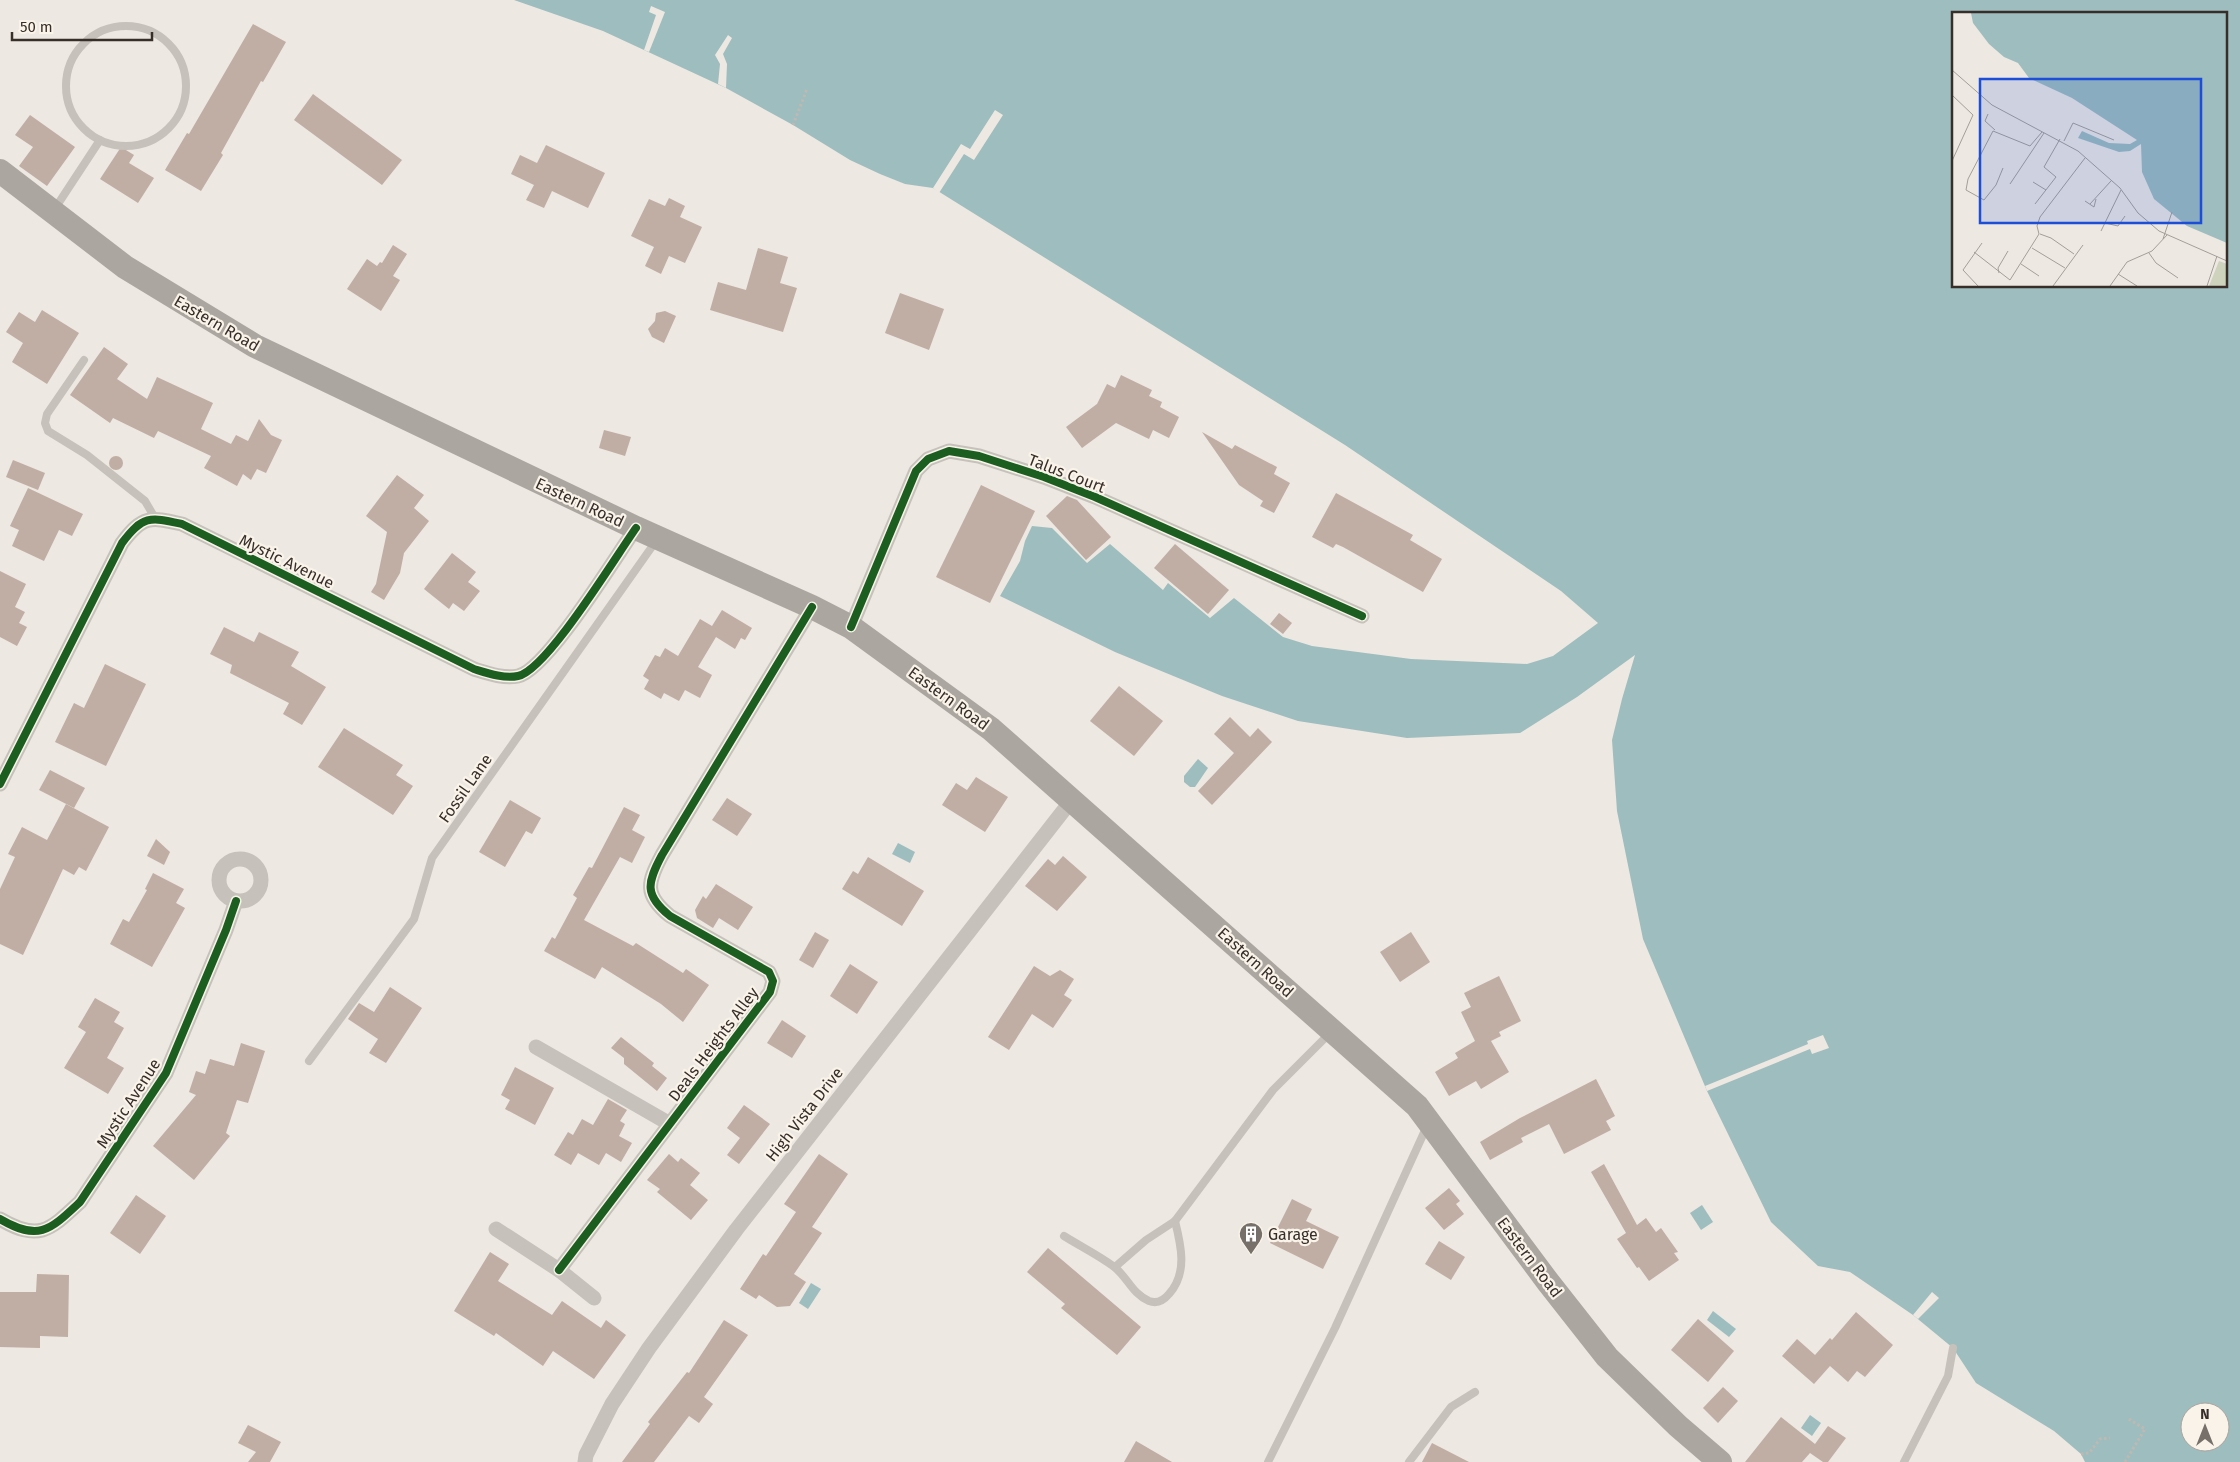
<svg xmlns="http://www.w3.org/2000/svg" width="2240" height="1462" viewBox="0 0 2240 1462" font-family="'Fira Sans',sans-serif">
<rect width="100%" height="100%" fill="#ede8e2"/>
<g fill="#9ebdbe" fill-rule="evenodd">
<path d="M514,0H2240V1462H2085L2081,1454L2054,1431L1976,1383L1953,1348L1913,1315L1850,1272L1818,1266L1771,1222L1707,1091L1643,939L1617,811L1612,740L1622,699L1635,655L1577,697L1520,733L1407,738L1298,721L1222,696L1115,652L1000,596L1020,561L1025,541L1032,526L1052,528L1087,563L1110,544L1163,590L1168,583L1210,618L1234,598L1283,637L1312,646L1411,659L1527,664L1553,656L1598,623L1561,591L1345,445L933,188L905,184L880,174L850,160L793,125L726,88L603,31ZM1954,14H2226V286H1954ZM2190,1412H2220V1442H2190Z"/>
<path d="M1198,759L1208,768L1195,787H1190L1184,782V776Z"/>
<path d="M898,843L915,852L910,863L892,854Z"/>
<path d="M1702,1205L1713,1222L1701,1230L1690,1213Z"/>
<path d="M811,1283L821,1289L808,1309L799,1303Z"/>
<path d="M1713,1311L1736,1329L1729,1337L1707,1320Z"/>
<path d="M1810,1415L1821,1423L1812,1436L1801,1428Z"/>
</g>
<g fill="#ede8e2">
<path d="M651,6L665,12L649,52L644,50L656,15L649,12Z"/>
<path d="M728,35L732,38L723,54L727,64L726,88L718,84L720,64L715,55Z"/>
<path d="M995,110L1003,115L974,160L964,154L939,193L933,188L961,144L970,149Z"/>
<path d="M1823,1035L1829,1048L1812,1054L1810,1049L1707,1091L1705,1086L1808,1044L1807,1041Z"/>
<path d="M1932,1292L1939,1298L1918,1319L1913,1315Z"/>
</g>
<g fill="#c0aea4">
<path d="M253,24L286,42L263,82L261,81L221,153L223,155L201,191L165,170L187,133L189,134Z"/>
<path d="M313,94L402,160L382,185L294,120Z"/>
<path d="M30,115L75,147L47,186L19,166L33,147L15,135Z"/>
<path d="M546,145L605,173L588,208L552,191L544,208L526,200L534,185L511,174L520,155L537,163Z"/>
<path d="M121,147L134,155L129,163L154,178L138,203L100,179Z"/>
<path d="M669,198L685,206L680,217L702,227L685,263L669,256L661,274L645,266L654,247L631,236L649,199L665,206Z"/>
<path d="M393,245L407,254L393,276L400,280L381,311L347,289L367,259L377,266L380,262L382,263Z"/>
<path d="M758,248L788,257L780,283L797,288L783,332L710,310L718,282L746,290Z"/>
<path d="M900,293L944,309L929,350L885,333Z"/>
<path d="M42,310L79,333L47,384L12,362L23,343L6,332L19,312L35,322Z"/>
<path d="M665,311L676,316L664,343L652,337L648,329L655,321L656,313Z"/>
<path d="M104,347L128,364L117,379L147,399L157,377L213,403L201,429L231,444L236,435L248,441L259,419L271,435L282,440L266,473L257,469L251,480L243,474L237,486L204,468L211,456L158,431L154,438L113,418L110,423L70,395Z"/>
<path d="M1121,375L1152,390L1149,396L1162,402L1160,407L1179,417L1169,438L1153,430L1149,439L1116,423L1082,448L1066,427L1097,404L1107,384L1115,388Z"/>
<path d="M604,430L631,437L625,456L599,448Z"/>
<path d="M1202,432L1232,449L1235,445L1277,467L1274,474L1290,483L1274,513L1260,506L1263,501L1239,485Z"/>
<circle cx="116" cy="463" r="7"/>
<path d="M13,460L45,473L38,490L6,477Z"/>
<path d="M397,475L424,495L414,508L429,521L404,553L400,573L384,600L371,592L376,584L387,532L366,516Z"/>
<path d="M981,485L1035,511L990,603L936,577Z"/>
<path d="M28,488L83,514L72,536L59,530L44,561L12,546L19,530L10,526Z"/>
<path d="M1336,493L1413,535L1410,540L1442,559L1423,592L1343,547L1336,544L1333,548L1312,537Z"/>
<path d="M1067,496L1077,500L1111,537L1086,560L1046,516Z"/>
<path d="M1175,544L1229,590L1208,614L1154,568Z"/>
<path d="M452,553L476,572L468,582L480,591L464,611L453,603L449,609L424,589Z"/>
<path d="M0,571L26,584L15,607L25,612L19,623L27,627L17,646L0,637Z"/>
<path d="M722,610L752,628L745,640L741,638L735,649L716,637L698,667L712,675L700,698L685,690L679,701L664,693L661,699L644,689L649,680L643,676L655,655L660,657L665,648L678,656L700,619L712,626Z"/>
<path d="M1279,613L1292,623L1283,634L1270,624Z"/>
<path d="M224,627L254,642L259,632L299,652L291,666L326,687L302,725L283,714L289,703L230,673L232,665L210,654Z"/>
<path d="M105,664L146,684L106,766L55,742L74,703L84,708Z"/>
<path d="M1119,686L1163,721L1134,756L1090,721Z"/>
<path d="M1230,717L1250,737L1258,728L1272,742L1212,805L1198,791L1234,753L1214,734Z"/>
<path d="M344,728L403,765L396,775L413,786L393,815L318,767Z"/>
<path d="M50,770L85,788L74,808L39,790Z"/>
<path d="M976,777L1008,797L985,832L942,805L956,783L967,790Z"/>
<path d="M727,798L752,814L737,836L712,820Z"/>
<path d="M510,800L541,818L532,834L526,831L505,867L479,852Z"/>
<path d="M66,804L109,827L86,871L79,867L74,875L63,869L23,955L0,944V889L15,857L8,854L22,827L47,840Z"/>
<path d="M624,807L640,815L632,830L645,837L632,863L620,857L584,920L633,946L636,943L683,973L686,969L709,985L683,1022L661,1004L602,967L595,979L544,951L552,937L555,939L577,898L573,895L589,867L592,868Z"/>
<path d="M156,839L170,852L164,865L147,856Z"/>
<path d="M1063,856L1087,877L1057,911L1025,886L1048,859L1055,865Z"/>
<path d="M868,857L924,891L902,926L842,889L853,871L858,874Z"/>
<path d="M153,873L184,889L176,903L185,908L152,967L110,944L123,919L129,922L147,890L145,889Z"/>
<path d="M716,884L753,907L738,930L719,918L713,928L697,918L695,910L703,896L706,899Z"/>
<path d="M815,932L829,940L813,968L799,960Z"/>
<path d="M1411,932L1430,962L1400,982L1380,952Z"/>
<path d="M850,964L878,982L857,1014L830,996Z"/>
<path d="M1034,966L1050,976L1060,970L1074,979L1064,995L1072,1000L1053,1028L1032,1014L1009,1050L988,1037Z"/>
<path d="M1499,976L1521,1021L1499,1032L1501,1036L1491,1041L1509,1072L1481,1089L1476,1081L1449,1096L1435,1072L1458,1058L1455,1053L1475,1041L1461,1012L1471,1007L1464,993Z"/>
<path d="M390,987L422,1008L386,1063L369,1053L378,1039L348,1019L359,1003L374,1012Z"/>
<path d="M95,998L120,1012L114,1022L124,1028L107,1058L124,1068L108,1094L64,1068L86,1032L78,1027Z"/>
<path d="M782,1020L806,1036L792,1058L767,1043Z"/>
<path d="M621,1037L654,1063L652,1066L667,1078L657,1091L624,1064V1058L611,1048Z"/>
<path d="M241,1043L265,1051L248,1103L237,1100L226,1133L230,1136L194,1180L153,1146L196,1095L189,1092L196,1071L205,1074L210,1059L234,1066Z"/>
<path d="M515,1067L554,1088L535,1125L505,1109L510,1100L501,1095Z"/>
<path d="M1596,1079L1615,1116L1606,1121L1611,1130L1564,1154L1549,1124L1521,1138L1523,1142L1490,1160L1480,1142L1520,1118Z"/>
<path d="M608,1099L627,1110L620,1121L625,1124L619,1136L632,1143L621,1162L606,1153L599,1165L578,1153L571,1165L554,1155L568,1132L573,1135L582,1119L593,1125Z"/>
<path d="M744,1105L770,1124L739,1164L727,1155L740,1138L727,1128Z"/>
<path d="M669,1154L678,1162L681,1158L700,1173L690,1185L708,1200L691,1220L657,1192L660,1189L647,1180Z"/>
<path d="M819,1154L848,1174L812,1227L822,1233L794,1274L806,1282L790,1306L777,1307L759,1295L756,1299L740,1289L763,1254L766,1256L796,1212L784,1204Z"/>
<path d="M1604,1164L1637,1225L1646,1218L1656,1232L1661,1228L1678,1252L1674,1253L1679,1260L1649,1281L1639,1267L1637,1268L1617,1239L1626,1233L1591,1172Z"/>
<path d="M1449,1188L1460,1201L1456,1204L1464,1214L1444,1230L1425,1208Z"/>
<path d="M136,1195L166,1216L140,1254L110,1233Z"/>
<path d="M1292,1199L1312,1209L1306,1221L1339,1237L1323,1269L1270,1243Z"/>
<path d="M1439,1241L1465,1257L1451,1280L1425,1264Z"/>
<path d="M1048,1248L1141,1327L1117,1355L1061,1308L1065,1304L1027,1272Z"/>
<path d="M490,1252L509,1264L498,1281L552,1315L562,1301L601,1328L606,1320L626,1335L594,1379L553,1351L543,1366L496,1333L494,1336L454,1311Z"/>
<path d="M37,1274L69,1275L68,1337L40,1336V1348L0,1347V1292H36Z"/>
<path d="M1856,1312L1893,1345L1865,1377L1857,1371L1848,1382L1830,1366L1814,1384L1782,1356L1797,1339L1815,1355L1830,1338L1832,1340Z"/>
<path d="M1698,1319L1734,1351L1708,1382L1671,1350Z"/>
<path d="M724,1320L748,1335L704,1397L713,1404L699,1423L689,1416L654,1462H622L650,1424L648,1422L687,1372L689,1373Z"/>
<path d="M1723,1387L1738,1401L1718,1423L1703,1408Z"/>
<path d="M1781,1417L1815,1444L1828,1426L1846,1438L1828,1462H1823L1810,1453L1802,1462H1745Z"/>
<path d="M248,1425L281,1442L270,1462H248L256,1452L238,1443Z"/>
<path d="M1136,1441L1172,1462H1124Z"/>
<path d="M1432,1443L1469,1462H1422Z"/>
</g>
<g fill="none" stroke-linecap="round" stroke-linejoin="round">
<g stroke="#bfb9b3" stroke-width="3" stroke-dasharray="2.5 2.5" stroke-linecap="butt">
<path d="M793,125L807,89"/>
<path d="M2081,1454L2089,1453L2100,1439L2110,1438"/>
<path d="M2125,1462L2145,1429L2127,1418"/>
</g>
<g stroke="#c6c1bb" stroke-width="8">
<circle cx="126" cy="86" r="60"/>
<path d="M54,210L100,140"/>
<path d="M84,360L47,414L45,423L48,431L87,455L145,501L155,518"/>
<path d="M309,1061L414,919L432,858L656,541"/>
<path d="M1064,1236C1080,1246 1098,1255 1113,1266C1127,1276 1132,1294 1149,1301C1157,1304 1164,1300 1169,1294C1188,1273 1181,1245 1175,1221"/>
<path d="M1115,1267L1146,1240L1175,1221L1273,1090L1330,1033"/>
<path d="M1268,1462L1335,1328L1427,1126"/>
<path d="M1409,1462L1451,1407L1475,1392"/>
<path d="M1904,1462L1948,1376L1953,1348"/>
</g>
<g stroke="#c6c1bb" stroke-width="15">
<path d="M851,627L916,471L928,459L949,451L979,456L1044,477L1095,497L1362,616"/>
<path d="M0,784L122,543C143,515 150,517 182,524L474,669C487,673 504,679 518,676C547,670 616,556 636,528"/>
<circle cx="240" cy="880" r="21"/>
<path d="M536,1047L670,1124"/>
<path d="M0,1219C39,1242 50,1230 80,1202L166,1073L226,930L236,901"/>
<path d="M496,1229L559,1270L594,1298"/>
<path d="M559,1270L770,992L773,981L769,972L670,916C644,895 647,883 662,855L812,607"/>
<path d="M585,1462L586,1455L612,1404L649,1348L736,1230L1071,801"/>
</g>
<path stroke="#aca6a0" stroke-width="24" d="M0,171L125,267L255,346L636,528L812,607L851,627L991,729L1417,1106L1548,1282L1607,1357L1678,1426L1720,1462"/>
<g stroke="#f9f3ea" stroke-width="11">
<g id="cycleway">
<path d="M851,627L916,471L928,459L949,451L979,456L1044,477L1095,497L1362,616"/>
<path d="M0,784L122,543C143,515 150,517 182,524L474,669C487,673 504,679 518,676C547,670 616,556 636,528"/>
<path d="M0,1219C39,1242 50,1230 80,1202L166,1073L226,930L236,901"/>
<path d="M559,1270L770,992L773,981L769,972L670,916C644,895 647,883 662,855L812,607"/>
</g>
</g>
<use href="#cycleway" stroke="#1b5e20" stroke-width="8"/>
</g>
<defs>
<g id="building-pin" transform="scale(1.25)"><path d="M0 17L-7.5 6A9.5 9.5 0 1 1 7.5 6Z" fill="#776f6a" stroke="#f9f3ea"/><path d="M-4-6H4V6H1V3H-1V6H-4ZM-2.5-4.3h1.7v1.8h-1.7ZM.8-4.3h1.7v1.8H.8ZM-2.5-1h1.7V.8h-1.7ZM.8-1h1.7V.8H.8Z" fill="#fff"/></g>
</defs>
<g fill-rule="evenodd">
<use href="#building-pin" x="1251" y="1234"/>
</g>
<g text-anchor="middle" stroke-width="4.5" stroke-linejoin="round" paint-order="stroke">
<g font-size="16" fill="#372e29" stroke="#f9f3ea">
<text transform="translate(217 323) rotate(30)" y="6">Eastern Road</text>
<text transform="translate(1067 473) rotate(21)" y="6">Talus Court</text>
<text transform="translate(580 502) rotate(25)" y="6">Eastern Road</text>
<text transform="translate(287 561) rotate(26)" y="6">Mystic Avenue</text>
<text transform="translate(949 698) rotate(36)" y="6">Eastern Road</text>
<text transform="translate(465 788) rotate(-55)" y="6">Fossil Lane</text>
<text transform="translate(1256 962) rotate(42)" y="6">Eastern Road</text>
<text transform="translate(713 1044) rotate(-53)" y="6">Deals Heights Alley</text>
<text transform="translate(128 1103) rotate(-57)" y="6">Mystic Avenue</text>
<text transform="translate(804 1114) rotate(-52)" y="6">High Vista Drive</text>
<text transform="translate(1530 1257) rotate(53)" y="6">Eastern Road</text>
</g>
<g font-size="16" fill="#372e29" stroke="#f9f3ea" text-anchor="start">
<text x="1268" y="1240">Garage</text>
</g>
</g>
<g transform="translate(1952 12)">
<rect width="275" height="275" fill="#ede8e2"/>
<path d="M267,249L275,252V274H257Z" fill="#cdd3bc"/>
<path d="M19,1H275V231L235,214L202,187L190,160L189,132L178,139L167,140L126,126L130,119L157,131L178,132L185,128L120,86L77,66L66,51L52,45L37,32L21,11Z" fill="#9ebdbe"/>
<path fill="none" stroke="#a49e98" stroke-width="1" d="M0,58L40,93L126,139L168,176L186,201L207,219L275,249M0,83L21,103L0,149M36,102L33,109L43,118M112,129L121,111L162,128M51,156L44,173L32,188L14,178L16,167L41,119L78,134L90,120M81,170L94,178M58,172L92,121M133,189L142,195L144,187M83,192L104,165L92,155L108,127M138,192L159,169M153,211L166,214L173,204M149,219L169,178M88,222L99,226L122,242M211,227L220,200M80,236L113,256M22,240L58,268L87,222L85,214L88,205L133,146M197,241L204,251L226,266M69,252L87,264M47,261L46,256L56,239M166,262L185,274M26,274L11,258L30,231M101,274L131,233M158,274L175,250L200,239L215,223M255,274L265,244"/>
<path fill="#1d4ed8" fill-opacity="0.15" stroke="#1d4ed8" stroke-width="2.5" d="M28,67H249V211H28Z"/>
<rect width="275" height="275" fill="none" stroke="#372e29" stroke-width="2.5"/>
</g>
<g transform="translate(2205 1427)"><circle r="24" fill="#f9f3ea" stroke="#aba49d"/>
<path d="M0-4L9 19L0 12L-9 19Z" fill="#776f6a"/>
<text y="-8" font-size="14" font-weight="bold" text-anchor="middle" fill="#372e29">N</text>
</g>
<path d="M12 32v8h140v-8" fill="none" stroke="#372e29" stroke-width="2.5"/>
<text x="20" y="32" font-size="15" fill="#372e29" stroke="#f9f3ea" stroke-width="4" paint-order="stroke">50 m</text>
</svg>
